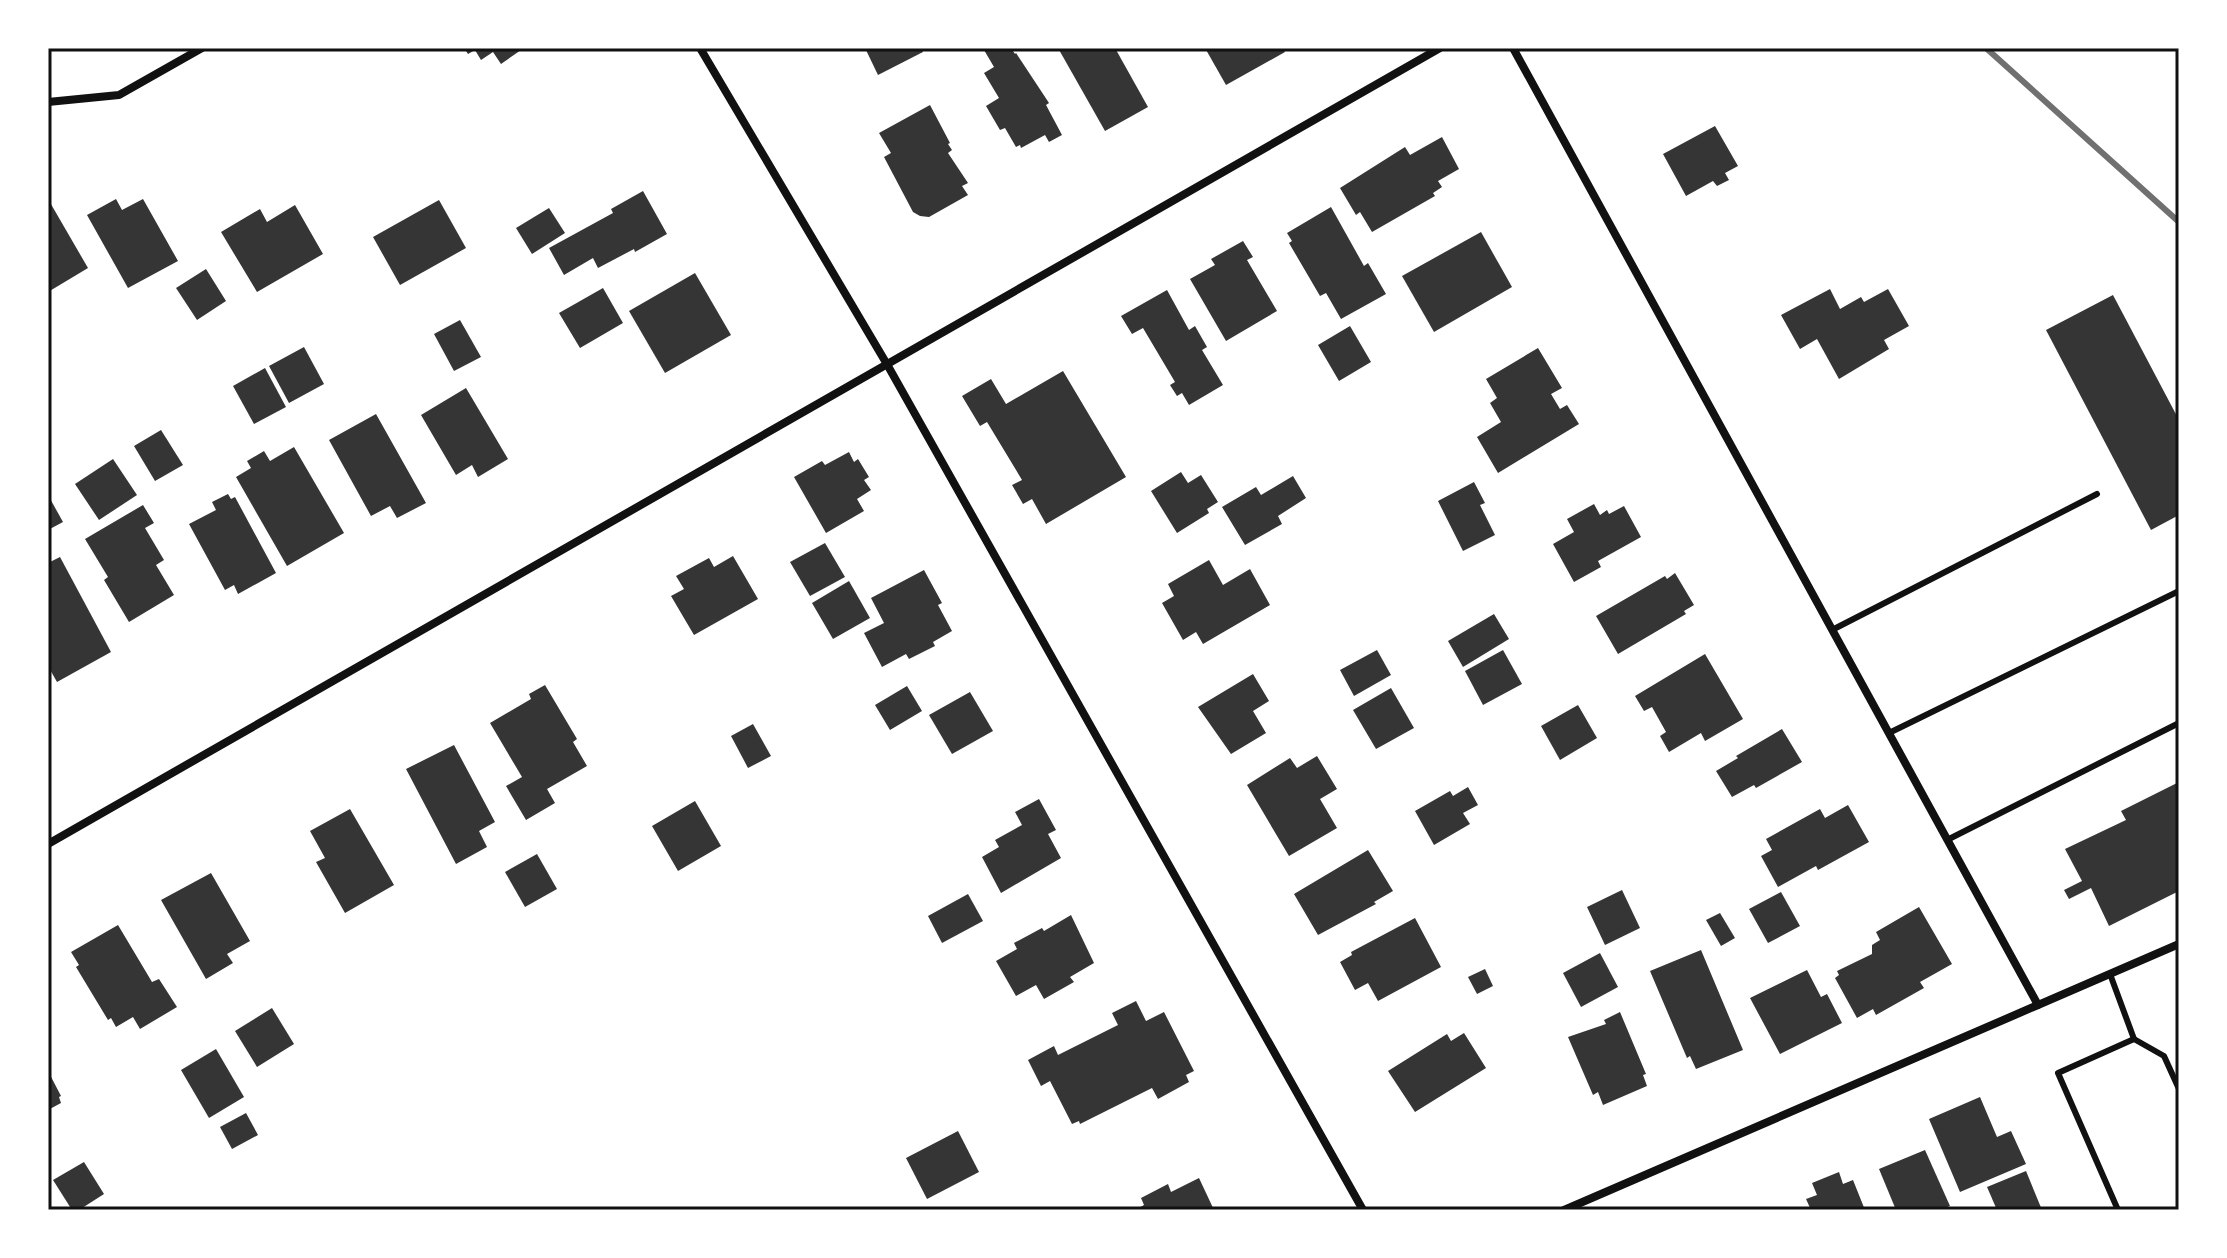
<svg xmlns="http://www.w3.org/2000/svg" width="2227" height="1258" viewBox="0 0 2227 1258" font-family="Literata,serif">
<rect width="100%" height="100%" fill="#fff"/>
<g fill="#353535">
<path d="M464,48H520L521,50L501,64L493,52L481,60L475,50L468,54Z"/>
<path d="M865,48H921L923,52L878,75Z"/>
<path d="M987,48H1011L1015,54L1016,53L1049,103L1046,105L1062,135L1049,142L1045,135L1021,148L1020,145L1016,147L1005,128L1000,130L986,106L999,98L984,73L994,67L984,50Z"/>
<path d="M1058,48H1115L1148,107L1105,131Z"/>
<path d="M1205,48H1283L1285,52L1226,85Z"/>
<path d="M930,105L950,143L948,144L952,150L948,153L968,183L962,186L968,195L929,217L920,216L913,212L884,157L891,153L879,133Z"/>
<path d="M1715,126L1738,166L1725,173L1729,180L1717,186L1713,181L1686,196L1663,154Z"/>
<path d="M1442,137L1459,169L1438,181L1442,187L1433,193L1435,196L1372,232L1360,212L1356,215L1340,188L1405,147L1410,155Z"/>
<path d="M643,191L667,234L635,252L634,249L598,268L593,258L564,275L549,248L613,213L611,209Z"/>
<path d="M48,199L88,268L48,292Z"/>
<path d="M116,199L122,210L143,199L178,261L128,288L87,215Z"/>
<path d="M439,200L466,248L400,285L373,237Z"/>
<path d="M295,205L323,254L257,292L221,232L260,209L267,222Z"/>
<path d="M1331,207L1364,266L1368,263L1386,294L1341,319L1326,293L1320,296L1289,243L1292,241L1287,233Z"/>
<path d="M549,208L565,233L532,254L516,228Z"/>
<path d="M1481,232L1512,287L1434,332L1402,276Z"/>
<path d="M1243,241L1253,257L1247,260L1277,311L1226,341L1190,279L1215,265L1211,259Z"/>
<path d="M206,269L226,301L197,320L176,288Z"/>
<path d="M695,273L731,335L665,373L629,311Z"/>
<path d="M603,288L623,323L580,348L559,313Z"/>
<path d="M1830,289L1840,309L1861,297L1864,302L1888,289L1909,326L1884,340L1889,349L1839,379L1817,339L1800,349L1781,315Z"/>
<path d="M1167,290L1189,330L1195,326L1207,347L1202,350L1223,385L1189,405L1182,393L1177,396L1170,385L1175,382L1143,328L1132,334L1121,316Z"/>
<path d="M2113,295L2179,420V515L2151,530L2046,330Z"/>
<path d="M460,320L481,357L454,371L434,334Z"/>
<path d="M1350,326L1371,362L1339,381L1318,345Z"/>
<path d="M304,347L324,384L289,403L269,366Z"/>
<path d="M1538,348L1562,388L1551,394L1560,409L1567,405L1579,424L1498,473L1477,437L1501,422L1490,403L1497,398L1486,379Z"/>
<path d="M265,368L286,407L254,424L233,386Z"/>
<path d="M1063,371L1126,477L1046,524L1032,499L1023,504L1012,485L1022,480L987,422L980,426L962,396L991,379L1006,404Z"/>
<path d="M466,388L508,459L478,477L472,465L456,475L421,415Z"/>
<path d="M376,414L426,503L397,518L390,506L371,516L329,440Z"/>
<path d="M161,430L183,465L155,481L134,446Z"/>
<path d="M294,447L344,533L287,566L236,477L251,468L247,461L264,451L270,461Z"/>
<path d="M849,452L854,462L858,459L869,477L864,480L871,490L857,499L864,511L826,533L794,477L822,461L825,465Z"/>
<path d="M113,459L137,495L99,520L75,484Z"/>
<path d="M1181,472L1188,483L1201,475L1218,502L1207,509L1209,513L1177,533L1151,491Z"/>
<path d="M1293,476L1306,498L1278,516L1282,524L1245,545L1222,507L1256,487L1261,495Z"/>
<path d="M1474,482L1485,503L1480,505L1495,535L1463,551L1438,501Z"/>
<path d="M228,494L231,499L235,497L276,573L238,594L234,585L225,590L189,524L216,510L212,502Z"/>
<path d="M48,495L63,522L48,530Z"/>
<path d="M1594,504L1600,515L1607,510L1609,514L1624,506L1641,537L1598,561L1601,567L1574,582L1553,544L1574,532L1567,519Z"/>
<path d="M143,505L154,523L145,528L164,560L156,565L174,595L129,622L104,580L108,577L85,539Z"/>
<path d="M825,543L845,577L810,596L790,562Z"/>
<path d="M733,556L758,599L694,635L671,596L684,589L676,576L709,558L714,567Z"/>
<path d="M60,557L111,652L57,682L48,666V563Z"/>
<path d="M1209,560L1223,585L1250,569L1270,605L1203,644L1196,632L1183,640L1162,603L1174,596L1168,584Z"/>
<path d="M924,570L942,603L938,605L952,631L933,642L935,646L909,659L906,654L882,667L864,633L884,623L871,598Z"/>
<path d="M1675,573L1694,605L1684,611L1686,614L1618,654L1596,616L1665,576L1667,579Z"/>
<path d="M849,581L870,618L833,639L812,603Z"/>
<path d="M1494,614L1509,639L1463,667L1448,641Z"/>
<path d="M1377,650L1391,675L1354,696L1340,670Z"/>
<path d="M1503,650L1522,684L1483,705L1465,671Z"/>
<path d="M1705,654L1743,719L1705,741L1701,733L1669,752L1660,736L1666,732L1652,707L1644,711L1635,696Z"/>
<path d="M1253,674L1269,701L1253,711L1266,733L1231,754L1198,707Z"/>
<path d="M545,685L577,739L573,742L587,766L547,789L555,803L526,820L506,786L522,777L490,723L531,699L529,694Z"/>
<path d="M907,686L922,711L890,730L875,705Z"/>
<path d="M1391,688L1414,728L1376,749L1353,710Z"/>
<path d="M970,692L993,731L952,754L929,715Z"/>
<path d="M1578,705L1597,738L1560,760L1541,726Z"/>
<path d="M753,724L771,756L748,768L731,736Z"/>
<path d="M1782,729L1802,762L1756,788L1754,785L1732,797L1716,771L1738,758L1736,756Z"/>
<path d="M454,745L495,822L479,831L487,847L456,864L406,769Z"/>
<path d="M1317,756L1337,789L1320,799L1337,828L1289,856L1247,785L1290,758L1297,768Z"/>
<path d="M2179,782V891L2109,926L2091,888L2069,899L2064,890L2082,881L2065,849L2126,820L2121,811Z"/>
<path d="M1468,787L1478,805L1463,813L1470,824L1434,845L1415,811L1450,791L1453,796Z"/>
<path d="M1039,799L1056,830L1048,834L1061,858L1001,893L982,857L999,847L995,840L1022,825L1015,812Z"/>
<path d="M695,801L721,846L678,871L652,826Z"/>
<path d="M1848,805L1869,842L1818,870L1816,866L1778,887L1761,856L1772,850L1766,839L1820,809L1825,818Z"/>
<path d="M350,809L394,885L345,913L316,862L325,858L310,831Z"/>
<path d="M1368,850L1393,891L1374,902L1376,904L1318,935L1294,894Z"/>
<path d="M537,854L557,889L525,907L505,872Z"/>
<path d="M211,873L250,941L227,954L233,963L206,979L161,900Z"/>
<path d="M1622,890L1640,928L1605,945L1587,907Z"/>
<path d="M1781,892L1800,926L1768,943L1749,909Z"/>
<path d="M968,894L983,921L942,943L928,916Z"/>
<path d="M1919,907L1952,964L1920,982L1924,988L1876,1015L1873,1009L1857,1018L1835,978L1839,975L1837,971L1872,954V945L1880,940L1876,932Z"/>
<path d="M1720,913L1735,938L1721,946L1706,920Z"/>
<path d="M1071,915L1094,963L1070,977L1074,982L1044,999L1036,985L1016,996L996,961L1017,949L1014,943L1042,928L1044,931Z"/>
<path d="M1415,918L1441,967L1378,1001L1368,983L1355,990L1340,962L1352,955L1351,952Z"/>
<path d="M118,925L152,982L159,979L177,1007L140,1029L133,1017L116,1027L111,1018L108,1020L76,967L79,965L71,952Z"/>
<path d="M1701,950L1743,1050L1696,1069L1690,1056L1687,1058L1650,971Z"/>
<path d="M1600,953L1618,987L1581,1007L1563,973Z"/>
<path d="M1485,969L1493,986L1477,994L1468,977Z"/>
<path d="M1807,970L1821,997L1827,994L1842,1023L1780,1054L1750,998Z"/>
<path d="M1136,1001L1146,1021L1164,1012L1194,1071L1186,1075L1189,1082L1158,1099L1152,1088L1080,1124L1079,1121L1072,1124L1050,1081L1041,1086L1028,1060L1054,1046L1058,1055L1118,1025L1112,1013Z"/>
<path d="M272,1008L294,1044L257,1067L235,1031Z"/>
<path d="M1620,1012L1646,1074L1643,1075L1647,1086L1603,1105L1598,1092L1593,1095L1568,1037L1606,1024L1604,1020Z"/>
<path d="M1464,1033L1486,1068L1415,1112L1388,1071L1447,1034L1451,1041Z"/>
<path d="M216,1049L244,1097L209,1118L181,1070Z"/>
<path d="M48,1071L61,1096L59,1097L61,1103L48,1110Z"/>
<path d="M1980,1097L1997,1137L2011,1131L2026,1164L1960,1192L1929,1119Z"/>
<path d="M246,1113L258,1135L232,1149L220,1127Z"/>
<path d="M958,1131L979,1172L927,1199L906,1158Z"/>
<path d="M1925,1150L1950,1206L1940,1210H1896L1879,1169Z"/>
<path d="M84,1162L104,1194L79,1210H72L53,1180Z"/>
<path d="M2026,1171L2042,1210H1997L1987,1187Z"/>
<path d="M1839,1172L1843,1184L1853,1180L1865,1210H1811L1806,1199L1817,1195L1812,1183Z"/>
<path d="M1199,1178L1214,1210H1135L1144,1205L1141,1198L1168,1184L1171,1192Z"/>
</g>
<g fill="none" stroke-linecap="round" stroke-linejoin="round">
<g stroke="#111" stroke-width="6">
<path d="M1832,630L2097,494"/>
<path d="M1889,733L2179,591"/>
<path d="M1947,840L2179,723"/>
<path d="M2110,974L2134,1039L2058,1073L2118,1210"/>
<path d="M2134,1039L2164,1056L2179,1089"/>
</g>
<g stroke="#111" stroke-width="8">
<path d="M700,48L888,366L1363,1210"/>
<path d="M1513,48L2038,1005"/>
<path d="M48,102L119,95L202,48"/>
<path d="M48,844L1440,48"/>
<path d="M1564,1210L2179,944"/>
</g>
<path stroke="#707070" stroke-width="6" d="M1986,48L2179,222"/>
</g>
<rect width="2227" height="1258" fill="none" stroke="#ffffff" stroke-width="100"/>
<rect x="50" y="50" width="2127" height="1158" fill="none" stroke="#111" stroke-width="3"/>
</svg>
